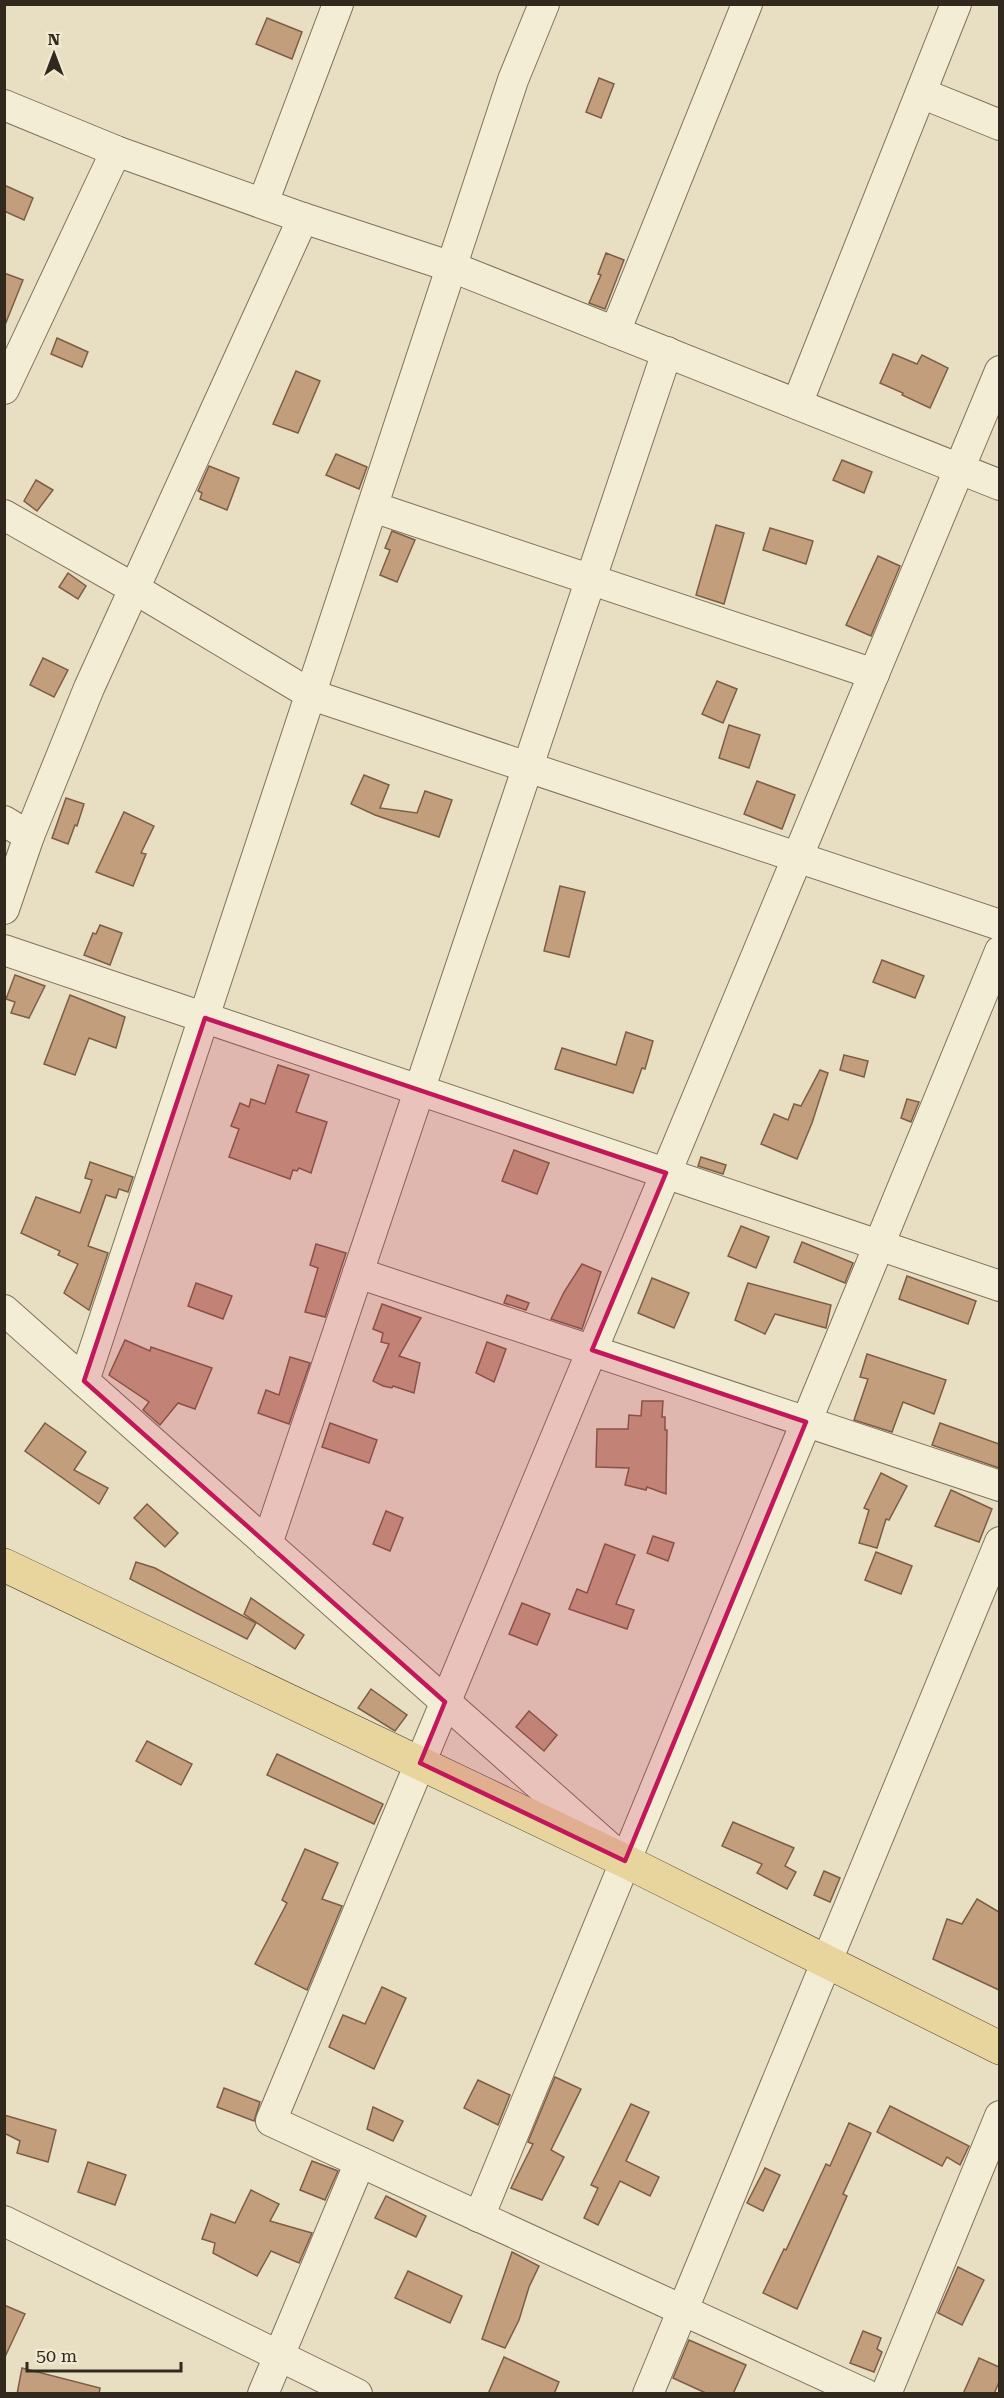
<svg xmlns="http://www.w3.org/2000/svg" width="1004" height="2398" viewBox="0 0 1004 2398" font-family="'Roboto Serif',serif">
<rect width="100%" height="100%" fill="#e8dfc3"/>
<g fill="#c29e7d" stroke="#7d5e44" stroke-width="1.5">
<path d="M267,18L302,32L292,59L256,44Z"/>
<path d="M599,78L614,84L601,118L586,112Z"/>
<path d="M4,185L33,198L24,220L4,211Z"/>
<path d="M606,253L624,260L605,309L589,303L601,275L598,274Z"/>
<path d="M4,273L23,280L5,325H4Z"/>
<path d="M57,338L88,352L82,367L51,354Z"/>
<path d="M893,354L917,364L922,355L948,368L930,408L902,395L903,393L880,383Z"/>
<path d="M296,371L320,381L298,433L273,424Z"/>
<path d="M336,454L367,467L359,489L326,475Z"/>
<path d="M842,460L872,472L864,493L833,480Z"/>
<path d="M209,466L239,478L227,510L200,499L202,493L198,491Z"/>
<path d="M36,480L53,490L37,511L24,501Z"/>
<path d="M716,525L744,533L724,604L696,595Z"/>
<path d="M770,528L813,541L806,564L763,550Z"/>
<path d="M392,531L415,540L397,582L380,575L390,550L385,548Z"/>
<path d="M878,556L900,566L871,636L846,625Z"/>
<path d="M68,573L86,586L78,599L59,587Z"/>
<path d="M43,658L68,670L54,697L30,685Z"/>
<path d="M717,681L737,689L723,723L702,714Z"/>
<path d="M729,725L760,735L749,768L719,758Z"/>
<path d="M364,775L389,785L380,808L417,813L425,791L452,800L439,837L375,815L351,804Z"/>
<path d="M757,781L795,795L782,829L744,814Z"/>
<path d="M66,798L84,804L77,826L75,825L68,844L52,838Z"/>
<path d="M124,812L154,826L141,853L146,854L133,886L96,872Z"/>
<path d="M560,886L585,892L569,957L544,951Z"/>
<path d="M100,925L122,933L110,965L84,955L93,933L96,934Z"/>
<path d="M882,960L924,976L915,998L873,982Z"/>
<path d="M15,975L45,986L29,1018L11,1013L15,1002L6,999Z"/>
<path d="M70,995L125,1017L116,1048L89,1038L75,1075L44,1064Z"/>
<path d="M626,1032L653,1041L645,1069L642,1068L633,1093L555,1069L562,1048L616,1065Z"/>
<path d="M844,1055L868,1061L864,1077L840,1070Z"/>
<path d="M278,1065L309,1075L296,1112L327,1122L311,1173L299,1168L297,1171L293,1170L290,1179L229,1157L239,1129L231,1126L240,1103L249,1107L251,1099L265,1104Z"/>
<path d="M820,1070L828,1073L812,1123L797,1159L761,1144L774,1114L788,1120L794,1104L801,1106Z"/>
<path d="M907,1099L919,1102L911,1122L901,1118Z"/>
<path d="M514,1150L549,1163L537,1194L502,1181Z"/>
<path d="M701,1157L726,1165L723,1174L698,1166Z"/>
<path d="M90,1162L133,1177L128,1192L119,1189L116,1198L106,1195L88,1246L108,1253L89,1310L64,1293L78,1264L58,1255L60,1251L21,1233L36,1197L80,1213L92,1180L85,1178Z"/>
<path d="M741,1226L769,1237L756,1268L728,1256Z"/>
<path d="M802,1242L853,1263L845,1283L794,1262Z"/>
<path d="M316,1244L346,1253L325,1317L305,1312L318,1268L310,1265Z"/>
<path d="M582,1264L601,1272L582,1329L551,1319L564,1292Z"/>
<path d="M907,1276L976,1301L968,1324L899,1299Z"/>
<path d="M652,1278L689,1293L674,1328L638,1313Z"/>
<path d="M196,1283L232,1296L223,1319L188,1306Z"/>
<path d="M748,1283L831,1305L826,1328L775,1314L765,1334L735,1320Z"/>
<path d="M507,1295L529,1303L526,1310L504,1303Z"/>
<path d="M382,1304L421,1318L399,1356L420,1363L414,1393L393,1386L392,1388L383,1386L373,1381L389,1344L381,1342L383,1333L373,1329Z"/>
<path d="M125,1340L150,1351L151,1347L212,1368L195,1409L178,1403L160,1425L143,1410L149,1402L109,1375Z"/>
<path d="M487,1342L506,1349L494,1382L476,1373Z"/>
<path d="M867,1354L946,1380L934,1414L903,1402L892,1432L854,1420L868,1379L860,1377Z"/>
<path d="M290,1357L310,1363L289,1424L258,1413L266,1390L279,1395Z"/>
<path d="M642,1401H663L662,1417H665V1430H667L666,1494L647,1487L646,1490L625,1485L629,1468L596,1467L597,1429H628L629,1415L641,1416Z"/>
<path d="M45,1423L86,1452L74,1470L108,1488L99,1504L25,1451Z"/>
<path d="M330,1423L377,1440L369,1463L322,1447Z"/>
<path d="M940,1423L999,1444V1468L932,1445Z"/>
<path d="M881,1473L907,1486L889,1520L886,1519L877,1548L859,1543L869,1510L864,1508Z"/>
<path d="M951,1490L992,1509L979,1542L935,1526Z"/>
<path d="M147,1504L178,1533L165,1547L134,1518Z"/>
<path d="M386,1511L403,1518L390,1551L373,1544Z"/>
<path d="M653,1536L674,1543L668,1561L647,1553Z"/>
<path d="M605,1544L635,1555L616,1604L634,1610L627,1629L569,1609L577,1589L587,1593Z"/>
<path d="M876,1552L912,1566L901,1594L865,1580Z"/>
<path d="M136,1562L155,1568L256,1623L247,1639L130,1579Z"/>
<path d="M251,1598L304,1635L295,1649L244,1614Z"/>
<path d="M522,1603L550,1614L537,1645L509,1634Z"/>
<path d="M371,1689L407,1715L395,1731L358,1708Z"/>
<path d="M529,1711L557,1735L544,1751L516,1727Z"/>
<path d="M147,1741L192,1764L181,1785L136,1761Z"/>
<path d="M277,1754L383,1804L374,1824L267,1775Z"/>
<path d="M733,1822L794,1848L785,1866L796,1872L787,1889L757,1873L762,1864L722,1846Z"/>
<path d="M305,1849L338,1863L322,1899L342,1906L307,1990L255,1964L287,1903L282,1900Z"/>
<path d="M824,1871L840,1878L830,1902L814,1895Z"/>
<path d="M977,1899L999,1912V1990L933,1959L947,1919L962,1924Z"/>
<path d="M382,1987L406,1998L374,2069L329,2047L343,2015L365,2024Z"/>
<path d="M555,2077L581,2089L551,2150L564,2157L542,2200L511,2188L533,2144L528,2142Z"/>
<path d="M478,2080L510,2095L498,2125L464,2108Z"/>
<path d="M224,2088L260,2102L254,2121L217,2107Z"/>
<path d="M631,2104L649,2112L626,2161L659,2177L650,2196L620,2181L598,2225L584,2218L598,2188L591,2185Z"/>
<path d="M890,2106L969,2146L960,2165L947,2157L942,2166L877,2132Z"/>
<path d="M373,2107L403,2121L393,2141L367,2129Z"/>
<path d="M4,2115L56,2130L48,2162L17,2153L20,2141L4,2133Z"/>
<path d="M849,2123L871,2133L843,2194L847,2196L797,2309L763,2293L784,2249L786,2250L826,2164L830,2166Z"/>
<path d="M312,2161L338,2171L325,2200L300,2190Z"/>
<path d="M88,2162L126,2175L115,2205L78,2192Z"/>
<path d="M765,2168L780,2175L763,2211L747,2203Z"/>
<path d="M251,2190L279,2204L270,2221L312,2233L299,2263L271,2251L257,2276L213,2253L215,2243L202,2239L211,2214L235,2223Z"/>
<path d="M386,2196L426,2216L416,2237L375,2218Z"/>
<path d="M512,2252L539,2266L529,2287L519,2320L505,2348L482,2339Z"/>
<path d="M958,2267L984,2280L962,2325L938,2313Z"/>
<path d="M408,2271L462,2296L450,2323L395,2298Z"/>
<path d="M4,2305L25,2314L4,2359Z"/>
<path d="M863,2331L881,2338L877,2349L882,2352L874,2372L850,2363Z"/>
<path d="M689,2340L746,2365L733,2394H708L673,2378Z"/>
<path d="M504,2357L559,2382L554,2394H488Z"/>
<path d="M979,2358L999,2367V2382L994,2394H963Z"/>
<path d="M22,2368L100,2388L99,2394H17Z"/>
</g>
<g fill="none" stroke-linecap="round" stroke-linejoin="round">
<g stroke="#80715c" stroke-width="32">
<g id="minor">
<path d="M921,93L1000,125"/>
<path d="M4,105L116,151L303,218L452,267L1000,485"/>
<path d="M263,203L338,4"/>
<path d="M615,332L747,4"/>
<path d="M4,389L116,151"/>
<path d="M797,404L956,4"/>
<path d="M373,507L874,674"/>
<path d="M4,515L135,589L312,695L1000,925"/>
<path d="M4,821L29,836"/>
<path d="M4,909L29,836L89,688L303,218"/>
<path d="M4,950L1000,1286"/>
<path d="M358,1273L1000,1486"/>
<path d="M4,1310L610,1848"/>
<path d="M84,1381L513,80L544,4"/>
<path d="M267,1544L667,352"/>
<path d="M479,2217L1000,951"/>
<path d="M4,2221L357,2394"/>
<path d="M263,2394L360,2162"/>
<path d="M648,2394L1000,1542"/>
<path d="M865,2394L271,2121L1000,371"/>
<path d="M886,2394L1000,2116"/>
</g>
</g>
<g stroke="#4e4030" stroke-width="34">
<path id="major" d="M4,1565L625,1861L1000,2048"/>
</g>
<use href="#minor" stroke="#f4edd5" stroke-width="30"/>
<use href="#major" stroke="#e8d59e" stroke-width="33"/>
</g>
<path fill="#c2185b" fill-opacity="0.2" stroke="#c2185b" stroke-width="4.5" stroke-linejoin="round" d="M205,1018L666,1173L592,1350L806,1422L625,1861L420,1763L445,1702L84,1381Z"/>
<rect width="1004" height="2398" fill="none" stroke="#32291e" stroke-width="12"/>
<g transform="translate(54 54)" stroke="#f1e9d1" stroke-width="4.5" paint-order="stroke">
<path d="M0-4.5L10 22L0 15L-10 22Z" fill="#32291e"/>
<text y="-9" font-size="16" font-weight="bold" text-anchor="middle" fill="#32291e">N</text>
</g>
<path d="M27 2362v9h154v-9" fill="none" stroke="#32291e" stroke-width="3"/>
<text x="36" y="2362" font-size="18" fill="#32291e" stroke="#f1e9d1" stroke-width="4.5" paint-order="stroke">50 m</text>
</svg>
